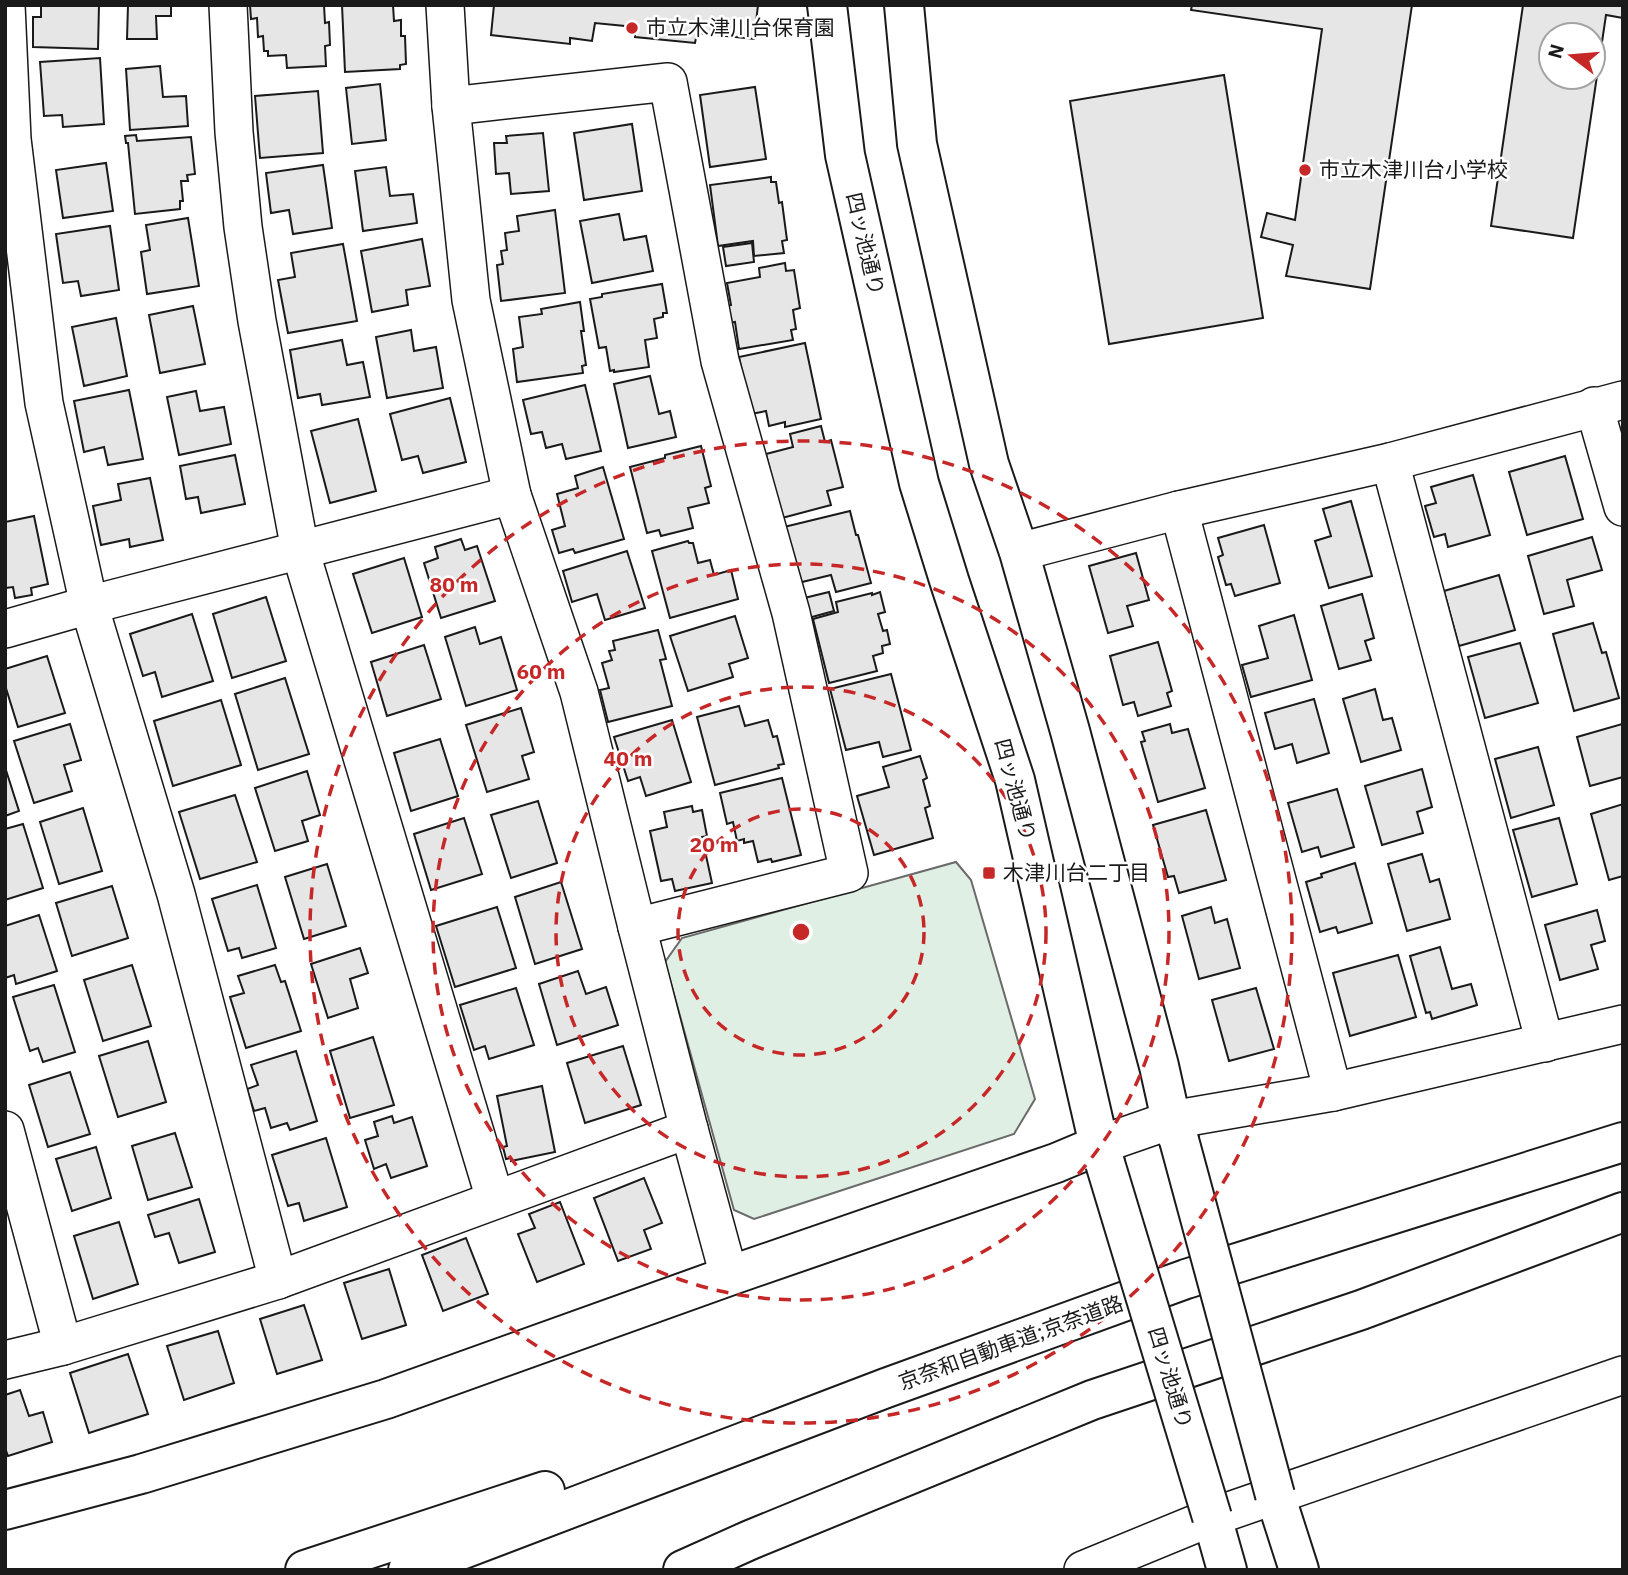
<svg xmlns="http://www.w3.org/2000/svg" width="1628" height="1575" viewBox="0 0 1628 1575" font-family="'IBM Plex Sans','Noto Sans JP',sans-serif">
<rect width="100%" height="100%" fill="#fff"/>
<path fill="#e0efe3" stroke="#6a6a6a" stroke-width="2" d="M956,862L971,880L1035,1099L1014,1134L754,1219L734,1210L665,962L682,938Z"/>
<g fill="#e6e6e6" stroke="#1a1a1a" stroke-width="2" fill-rule="evenodd">
<path d="M41,5H99L98,49L33,47V17H41Z"/>
<path d="M128,5H171V16H156L157,39H127Z"/>
<path d="M250,5H324L325,23L329,22L330,45L325,46L326,66L287,68L286,55L268,56V51H264L263,36L258,37L257,18L251,19Z"/>
<path d="M342,5H393L394,21L401,20V36H405L406,64L400,65V69L345,72Z"/>
<path d="M494,5H758L754,39L697,33L695,43L635,37V27L595,23L592,41L570,38V44L491,35Z"/>
<path d="M1192,5H1412L1370,289L1286,276L1293,245L1261,237L1267,213L1295,220L1322,29L1191,10Z"/>
<path d="M1523,5H1623V18L1606,15L1573,238L1491,226ZM1551,35H1593V77H1551Z"/>
<path d="M100,58L104,124L63,127L62,115L44,116L40,62Z"/>
<path d="M160,66L163,97L186,96L188,126L130,130L126,69Z"/>
<path d="M1224,75L1263,318L1109,344L1070,101Z"/>
<path d="M380,84L386,140L352,144L346,88Z"/>
<path d="M755,87L766,159L710,167L700,95Z"/>
<path d="M318,91L323,153L260,158L255,96Z"/>
<path d="M632,124L642,191L584,200L574,133Z"/>
<path d="M543,133L549,191L511,194L509,173L496,174L494,143H507L506,136Z"/>
<path d="M136,135L137,141L191,137L195,174L187,175L188,181H181L183,201H180V209L135,214L128,143H126L125,136Z"/>
<path d="M106,163L113,211L63,218L56,170Z"/>
<path d="M323,165L332,228L293,234L289,210L271,213L266,173Z"/>
<path d="M386,167L390,196L413,194L417,223L363,231L355,171Z"/>
<path d="M771,177V182H776L779,203L782,202L787,240L782,241L784,253L754,256L753,241L718,246L710,185Z"/>
<path d="M555,210L565,293L501,301L497,265L503,264L501,251L507,250L505,233L519,231L517,216Z"/>
<path d="M619,214L624,240L646,236L653,271L592,283L580,221Z"/>
<path d="M188,218L199,286L147,294L141,252L150,250L146,225Z"/>
<path d="M110,226L119,290L81,296L78,281L63,283L56,234Z"/>
<path d="M422,239L430,286L406,290L408,305L372,312L361,251Z"/>
<path d="M752,243L754,262L726,266L723,247Z"/>
<path d="M343,244L357,321L288,333L278,280L295,277L291,253Z"/>
<path d="M785,263L786,271L794,270L800,308L793,310L796,329L791,330L793,340L739,349L735,322L728,323L725,306L731,305L727,283L760,277L759,268Z"/>
<path d="M662,284L667,313H663V317L654,319L657,338L645,340L649,367L614,372V370L610,371L606,347L599,348L590,299L602,297V294Z"/>
<path d="M580,302L584,331H581L586,365L582,366L583,373L517,382L513,349L523,347L519,317L542,314L541,309Z"/>
<path d="M193,306L205,364L160,373L149,315Z"/>
<path d="M116,318L127,376L84,386L72,327Z"/>
<path d="M411,330L414,351L436,347L443,388L387,398L376,337Z"/>
<path d="M342,340L347,365L363,362L370,397L322,405L320,394L298,398L290,350Z"/>
<path d="M805,343L821,419L785,427V422L769,426L766,411L751,414L739,357Z"/>
<path d="M650,376L659,414L670,411L676,437L628,448L614,384Z"/>
<path d="M585,385L601,451L566,459L562,444L546,448L542,432L531,434L523,400Z"/>
<path d="M129,390L143,459L108,465L104,447L84,452L74,401Z"/>
<path d="M196,391L200,411L224,407L231,444L179,455L167,397Z"/>
<path d="M450,398L466,462L423,473L418,456L402,460L390,414Z"/>
<path d="M358,419L376,491L330,503L311,431Z"/>
<path d="M821,426L825,442L831,440L843,487L827,491L831,505L782,518L766,454L793,447L790,434Z"/>
<path d="M701,446L711,486L705,488L709,503L688,508L693,528L661,536L659,530L647,533L630,467L665,458V455Z"/>
<path d="M235,455L245,504L201,513L198,497L186,499L180,466Z"/>
<path d="M1565,456L1583,519L1527,535L1509,472Z"/>
<path d="M603,467L624,539L575,553L573,549L559,553L552,530L565,526L557,494L578,488L575,476Z"/>
<path d="M1473,475L1490,535L1448,547L1445,534L1434,537L1425,506L1436,503L1431,487Z"/>
<path d="M150,478L163,540L130,547L129,539L101,545L93,506L121,500L118,484Z"/>
<path d="M1351,501L1372,576L1329,588L1315,541L1331,536L1323,509Z"/>
<path d="M850,511L856,535H858L871,583L836,592L831,575L798,583L784,527Z"/>
<path d="M34,516L48,584L31,588L32,595L15,598L13,587L5,588V522Z"/>
<path d="M1264,525L1280,583L1235,596L1231,584L1226,585L1218,557L1223,555L1218,538Z"/>
<path d="M1592,537L1602,570L1567,580L1574,606L1544,614L1528,556Z"/>
<path d="M461,539L465,550L477,546L495,601L441,618L424,563L438,558L435,547Z"/>
<path d="M688,541L689,543H693L698,563L710,560L714,575L731,570L738,599L670,618L652,551Z"/>
<path d="M627,551L645,608L605,620L597,594L572,602L563,571Z"/>
<path d="M1136,553L1149,600L1127,606L1133,626L1108,633L1089,566Z"/>
<path d="M404,558L422,617L372,633L353,574Z"/>
<path d="M1499,575L1515,630L1459,646L1444,591Z"/>
<path d="M829,592L834,611L801,620L796,600Z"/>
<path d="M880,592L885,612L878,614L883,631L887,630L890,644L882,646L883,653L873,656L877,671L829,683L813,619L838,612L836,602L872,593V595Z"/>
<path d="M1362,594L1374,638L1365,641L1371,660L1339,669L1321,606Z"/>
<path d="M266,597L286,661L232,678L213,614Z"/>
<path d="M192,614L213,681L162,697L155,672L143,676L130,634Z"/>
<path d="M1294,615L1312,680L1251,697L1242,665L1268,658L1259,626Z"/>
<path d="M735,616L748,658L729,664L733,677L688,691L670,636Z"/>
<path d="M1593,623L1602,653L1606,652L1619,698L1574,711L1553,634Z"/>
<path d="M475,627L480,644L501,637L517,690L466,706L445,637Z"/>
<path d="M658,630L666,659L660,660L672,706L608,722L600,690L609,688L602,663L612,660L609,651L615,650L613,641Z"/>
<path d="M1158,642L1172,691L1167,693L1171,706L1138,716L1134,702L1123,705L1110,656Z"/>
<path d="M1520,643L1538,703L1485,718L1468,657Z"/>
<path d="M424,645L441,699L387,716L371,662Z"/>
<path d="M47,656L65,713L18,727L5,685V669Z"/>
<path d="M891,674L911,750L883,757L879,742L846,750L830,689Z"/>
<path d="M285,678L309,754L258,770L235,694Z"/>
<path d="M1375,689L1383,720L1392,718L1401,750L1361,762L1343,699Z"/>
<path d="M1314,699L1329,753L1297,763L1292,744L1275,749L1265,713Z"/>
<path d="M221,700L241,765L173,786L154,721Z"/>
<path d="M739,706L745,726L768,720L773,737L777,736L784,764L778,765L779,768L715,785L697,717Z"/>
<path d="M521,708L534,752L522,756L529,779L487,792L466,725Z"/>
<path d="M672,720L691,782L646,796L640,777L628,781L614,737Z"/>
<path d="M70,724L81,760L64,765L72,791L34,803L14,741Z"/>
<path d="M1170,724L1172,733L1188,729L1205,788L1158,802L1141,742L1145,741L1142,732Z"/>
<path d="M1622,724L1623,777L1590,786L1577,737Z"/>
<path d="M440,739L458,796L411,811L394,753Z"/>
<path d="M1538,747L1554,805L1511,818L1495,759Z"/>
<path d="M920,756L927,778L923,780L930,806L925,808L933,838L874,855L857,796L889,787L883,767Z"/>
<path d="M5,767L19,811L5,816Z"/>
<path d="M1422,769L1432,807L1417,812L1423,833L1382,845L1365,786Z"/>
<path d="M307,771L320,815L302,821L308,841L275,851L255,788Z"/>
<path d="M782,778L801,855L772,862L771,859L758,862L753,841L744,843V839L737,841L733,822L727,824L720,793Z"/>
<path d="M1337,789L1354,847L1321,857L1318,847L1302,852L1288,803Z"/>
<path d="M235,795L257,862L200,879L179,812Z"/>
<path d="M538,801L557,863L511,878L491,815Z"/>
<path d="M1623,804V876L1609,880L1591,814Z"/>
<path d="M692,806L693,812L702,810L707,836L702,837L712,883L675,891L672,879L661,881L650,831L667,827L664,812Z"/>
<path d="M83,808L102,871L59,884L40,822Z"/>
<path d="M1206,810L1226,880L1179,893L1174,876L1168,877L1153,825Z"/>
<path d="M464,818L482,874L431,890L414,834Z"/>
<path d="M1559,818L1577,884L1532,897L1513,830Z"/>
<path d="M23,824L43,888L5,900V829Z"/>
<path d="M1422,854L1430,882L1439,879L1450,919L1407,931L1388,864Z"/>
<path d="M1355,863L1372,923L1338,933L1336,927L1320,932L1306,882L1322,877L1321,874Z"/>
<path d="M327,864L346,926L304,939L285,877Z"/>
<path d="M561,882L582,949L535,964L515,897Z"/>
<path d="M257,885L276,948L242,958L239,948L228,951L212,899Z"/>
<path d="M112,886L128,938L72,956L56,903Z"/>
<path d="M497,907L516,968L455,987L436,926Z"/>
<path d="M1211,907L1215,923L1227,919L1240,968L1199,979L1182,916Z"/>
<path d="M1597,910L1605,941L1591,945L1598,969L1560,980L1545,925Z"/>
<path d="M39,915L57,971L16,984L14,975L5,978V926Z"/>
<path d="M1440,947L1452,989L1471,984L1477,1005L1432,1019L1430,1012L1426,1013L1410,956Z"/>
<path d="M360,948L368,973L350,979L358,1008L328,1018L311,964Z"/>
<path d="M1398,955L1416,1017L1350,1036L1333,973Z"/>
<path d="M132,965L151,1026L103,1041L84,980Z"/>
<path d="M275,965L281,982L285,981L301,1031L246,1048L230,997L244,993L238,976Z"/>
<path d="M578,971L586,994L606,987L618,1025L557,1045L539,984Z"/>
<path d="M54,985L75,1052L43,1062L38,1048L30,1051L13,997Z"/>
<path d="M516,988L534,1045L489,1059L485,1046L474,1050L460,1005Z"/>
<path d="M1256,988L1274,1049L1229,1061L1212,1000Z"/>
<path d="M373,1037L394,1105L350,1118L330,1051Z"/>
<path d="M148,1041L166,1102L118,1117L99,1056Z"/>
<path d="M623,1046L641,1105L585,1123L567,1063Z"/>
<path d="M296,1051L317,1121L290,1130L287,1123L271,1128L265,1108L254,1111L247,1089L258,1085L251,1065Z"/>
<path d="M70,1072L90,1134L48,1147L29,1085Z"/>
<path d="M542,1086L555,1152L511,1161V1158L506,1159L503,1147L507,1146L497,1096Z"/>
<path d="M392,1116L394,1123L412,1117L427,1166L391,1178L386,1164L374,1169L365,1140L378,1136L374,1122Z"/>
<path d="M175,1133L192,1187L148,1200L132,1146Z"/>
<path d="M326,1138L347,1207L304,1221L299,1203L288,1206L272,1155Z"/>
<path d="M96,1147L111,1198L72,1211L56,1159Z"/>
<path d="M644,1178L662,1223L644,1230L651,1249L618,1261L594,1198Z"/>
<path d="M199,1199L215,1252L179,1263L169,1233L155,1237L148,1215Z"/>
<path d="M560,1202L584,1264L537,1282L518,1234L535,1228L529,1214Z"/>
<path d="M119,1222L138,1284L93,1299L74,1236Z"/>
<path d="M466,1238L488,1294L443,1311L422,1255Z"/>
<path d="M389,1269L406,1325L362,1339L344,1283Z"/>
<path d="M304,1305L322,1360L277,1374L260,1319Z"/>
<path d="M218,1331L234,1383L184,1400L167,1346Z"/>
<path d="M128,1354L148,1414L89,1433L70,1373Z"/>
<path d="M20,1390L29,1416L43,1412L52,1442L8,1456L5,1448V1395Z"/>
</g>
<g fill="none" stroke-linecap="round" stroke-linejoin="round">
<g stroke="#1a1a1a" stroke-width="40">
<g id="street">
<path d="M6,5L12,139L44,403L89,605L176,894L278,1280"/>
<path d="M228,5L234,132L243,227L257,321L300,550L495,1199"/>
<path d="M445,5L451,106L471,300L512,495L579,692L637,927L689,1129L729,1276"/>
<path d="M451,106L668,82L720,361L791,613L849,873L637,927"/>
<path d="M1594,406L1623,507"/>
<path d="M1390,462L1545,1043"/>
<path d="M1179,510L1333,1092"/>
<path d="M1019,552L1179,510L1390,462L1623,400"/>
<path d="M5,629L89,605L512,495"/>
<path d="M5,1130L63,1346"/>
<path d="M1099,1145L1171,1120L1333,1092L1623,1024"/>
<path d="M5,1360L63,1346L278,1280L689,1129"/>
<path d="M1083,1570L1212,1517L1623,1375"/>
</g>
</g>
<g stroke="#1a1a1a" stroke-width="42">
<g id="secondary">
<path d="M827,5L845,155L919,483L949,580L1015,780L1099,1145L1105,1163"/>
<path d="M904,5L917,144L989,464L1019,552L1070,731L1159,1066L1171,1120L1179,1140"/>
<path d="M1275,1495L1299,1570"/>
<path d="M5,1510L141,1474L386,1399L729,1276L1056,1163L1099,1145"/>
<path d="M1212,1517L1227,1570"/>
</g>
</g>
<g stroke="#1a1a1a" stroke-width="42">
<g id="highway">
<path d="M305,1570L545,1491"/>
<path d="M408,1570L886,1388L1186,1279L1623,1142"/>
<path d="M683,1570L750,1540L1092,1400L1361,1310L1623,1212"/>
</g>
</g>
<use href="#street" stroke="#fff" stroke-width="37"/>
<use href="#secondary" stroke="#fff" stroke-width="38"/>
<use href="#highway" stroke="#fff" stroke-width="38"/>
<g stroke="#1a1a1a" stroke-width="42" stroke-linecap="butt">
<g id="secondary-bridge">
<path d="M1179,1140L1275,1495"/>
<path d="M1105,1163L1212,1517"/>
</g>
</g>
<use href="#secondary-bridge" stroke="#fff" stroke-width="38"/>
</g>
<g fill="none" stroke="#c62828" stroke-width="3.5" stroke-dasharray="12 9">
<circle cx="801" cy="932" r="123"/>
<circle cx="801" cy="932" r="245"/>
<circle cx="801" cy="932" r="368"/>
<circle cx="801" cy="932" r="491"/>
</g>
<g fill="#c62828" stroke="#fff" stroke-width="2.5">
<circle cx="632" cy="28" r="7"/>
<circle cx="1305" cy="170" r="7"/>
<rect x="982" y="866" width="14" height="14" rx="3.5"/>
</g>
<g text-anchor="middle" stroke-width="5" stroke-linejoin="round" paint-order="stroke">
<g font-size="21" fill="#1a1a1a" stroke="#fff" text-anchor="start">
<text x="646" y="35">市立木津川台保育園</text>
<text x="1319" y="177">市立木津川台小学校</text>
<text x="1003" y="880">木津川台二丁目</text>
</g>
<g font-size="21" fill="#1a1a1a" stroke="#fff">
<text transform="translate(865 244) rotate(77)" y="7">四ッ池通り</text>
<text transform="translate(1015 790) rotate(75)" y="7">四ッ池通り</text>
<text transform="translate(1011 1343) rotate(-20)" y="7">京奈和自動車道;京奈道路</text>
<text transform="translate(1170 1378) rotate(73)" y="7">四ッ池通り</text>
</g>
</g>
<circle cx="801" cy="932" r="10" fill="#c62828" stroke="#fff" stroke-width="3.5"/>
<g font-size="21" text-anchor="middle" font-weight="bold" fill="#c62828" stroke="#fff" stroke-width="5" stroke-linejoin="round" paint-order="stroke">
<text x="454" y="592">80 m</text>
<text x="541" y="679">60 m</text>
<text x="628" y="766">40 m</text>
<text x="714" y="852">20 m</text>
</g>
<rect width="1628" height="1575" fill="none" stroke="#1a1a1a" stroke-width="14"/>
<g transform="translate(1572 56) rotate(286)"><circle r="33" fill="#ffffff" stroke="#a3a3a3" stroke-width="2"/>
<path d="M0-5L12 26L0 18L-12 26Z" fill="#c62828"/>
<text y="-10" font-size="19" font-weight="bold" text-anchor="middle" fill="#1a1a1a">N</text>
</g>
</svg>
